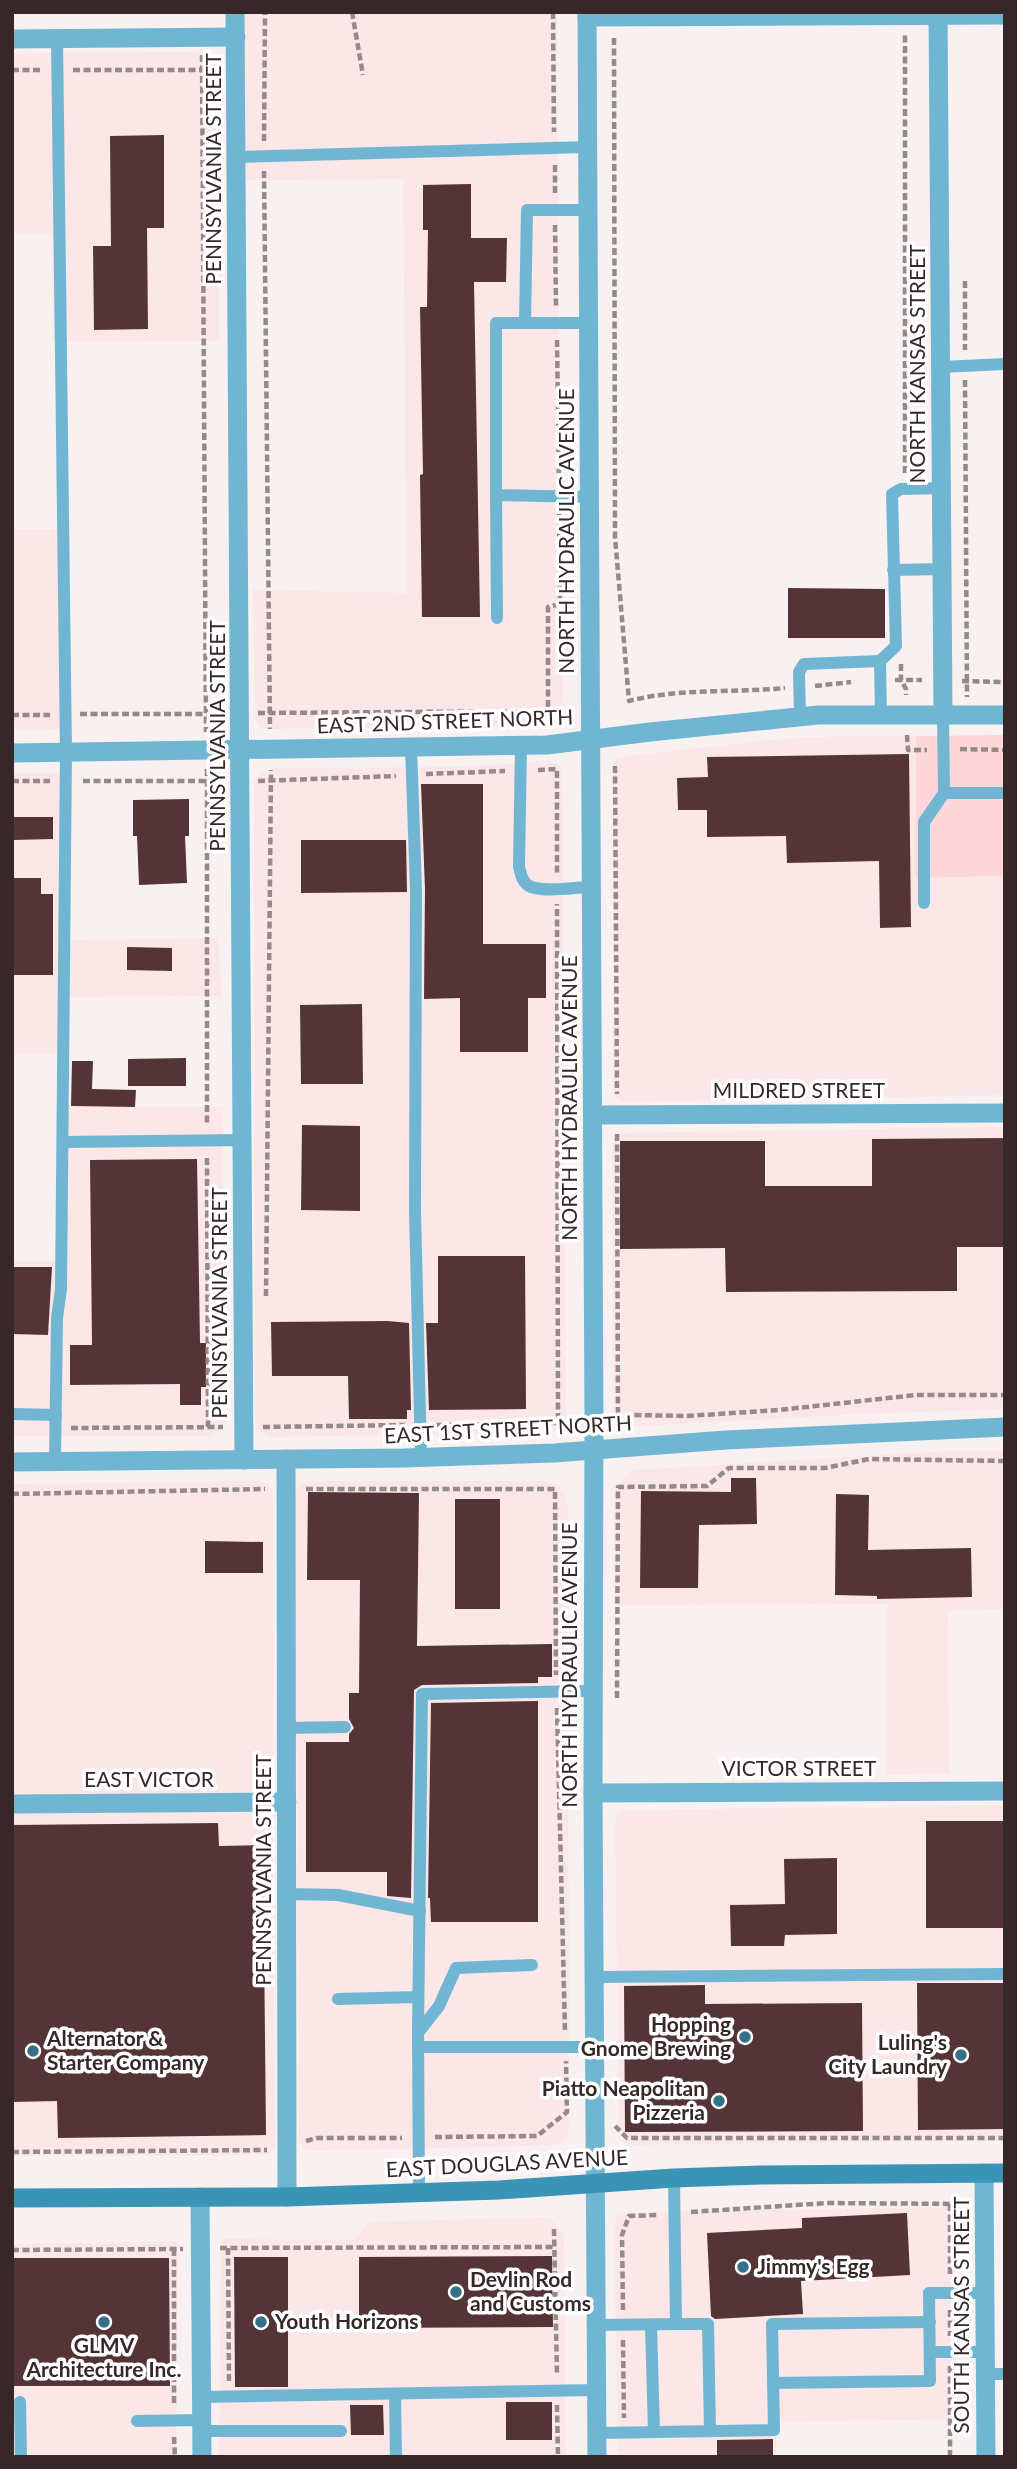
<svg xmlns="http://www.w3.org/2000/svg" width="1017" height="2469" viewBox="0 0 1017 2469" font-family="Lato,sans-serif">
<rect width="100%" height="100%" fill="#f9f1f1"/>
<g fill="#fbe6e8">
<path d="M243,12H557L560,635L563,683L562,703L557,715L543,722L522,725L268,729L259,727L255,718L253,590L407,593L403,179L243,180Z"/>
<path d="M203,52L215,56L218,66L219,341L53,342L52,234H12V53Z"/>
<path d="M12,529H63L66,729L12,730Z"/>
<path d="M916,736V878L1005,876V1095L623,1102L615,1098L613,1088V766L617,759L626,756L761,741L808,737Z"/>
<path d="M548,761L558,764L562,774L566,1420L553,1432L273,1437L261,1432L256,1424L255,1410L254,781L261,774L273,768L462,767Z"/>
<path d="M12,773H65L68,940L218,938L222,996L66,997L67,1054H12Z"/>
<path d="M58,1107H223L224,1419L219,1431L209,1436H12V1261H58Z"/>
<path d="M1005,1127V1409L861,1414L625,1427L616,1425L613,1416V1143L618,1133Z"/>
<path d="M948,1451H1005V1609L948,1610L949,1774L887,1775V1604L614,1605V1493L621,1480L633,1470Z"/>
<path d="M257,1481L269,1484L273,1493L275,2147L270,2153L258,2155L12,2156V1484Z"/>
<path d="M312,1481H542L558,1485L566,1498L568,1511L569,2131L566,2141L558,2145L312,2151L303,2148L299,2139L295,1494L301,1484Z"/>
<path d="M1005,1805V2141L629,2145L623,2140L619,2131L615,1824L617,1815L624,1810Z"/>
<path d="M947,2207L957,2216L961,2419L776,2422V2457H618L614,2228L617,2216L631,2212Z"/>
<path d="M549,2217L564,2234L566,2457H219L221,2239L354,2240L369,2222Z"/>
<path d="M178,2242L176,2457H12V2244Z"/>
</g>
<path fill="#fdd6d9" d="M1005,735V876L916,878V736Z"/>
<g fill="#543437">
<path d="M164,135V228H147L148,329L94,330L93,246H111L110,136Z"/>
<path d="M471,184V238H507L506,282H474L480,617H422L420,475L423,474L420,307H427L428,230H423V185Z"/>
<path d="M788,588L885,589V638H788Z"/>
<path d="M909,754L911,927L880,928L879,861L787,863L786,836L707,837V810H678L677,778L708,777L707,757Z"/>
<path d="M421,784H483V944H546V998H528V1052H460V998L424,999L425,889Z"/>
<path d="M189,799V836H185L187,883L139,885L137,836H133V800Z"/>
<path d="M12,817H53V839L12,840Z"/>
<path d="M301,840H406L407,892L301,893Z"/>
<path d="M12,878H41V894H53V975H12Z"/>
<path d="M127,947L172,948V971L127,970Z"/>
<path d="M362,1004L363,1084H301L300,1005Z"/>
<path d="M186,1058V1086H128V1059Z"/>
<path d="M72,1061H93L92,1089L136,1090L135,1107L71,1106Z"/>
<path d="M302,1125L360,1126V1211L301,1210Z"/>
<path d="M1005,1138V1247H957V1291L726,1292L725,1248L620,1249V1141H765V1186H872V1139Z"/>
<path d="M197,1159L200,1343H206V1387H201V1405H180V1384L70,1385V1345H92L90,1160Z"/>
<path d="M438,1256H525L526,1409L429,1410L426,1323H438Z"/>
<path d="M12,1267H52L48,1335L12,1334Z"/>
<path d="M388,1321L409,1323L411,1410H407V1419H349L348,1376H272L271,1322Z"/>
<path d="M731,1478H756L757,1524L699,1525L698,1588H640L641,1491L731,1492Z"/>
<path d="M308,1492L419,1493L417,1646L552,1644V1677H538V1683L422,1685L414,1690L411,1898L387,1896V1872H306V1742H349V1734L354,1728L349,1719V1693H359L360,1580H307Z"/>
<path d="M836,1494L869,1495L868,1550L971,1548L972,1597L877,1599V1596L835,1595Z"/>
<rect x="455" y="1499" width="45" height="110"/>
<path d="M205,1541L263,1542V1573H205Z"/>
<path d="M538,1701V1922H431L430,1898H428L431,1703Z"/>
<rect x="926" y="1821" width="79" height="107"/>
<path d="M218,1823L219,1846L263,1845L266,2135L58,2138L57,2101L12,2102V1825Z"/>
<path d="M837,1858V1934L785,1935L784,1946H731L730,1905L785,1904L784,1859Z"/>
<path d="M917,1983H1005V2129L918,2130Z"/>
<path d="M705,1985V2004L862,2003L863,2131L625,2132L624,1986Z"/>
<path d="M907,2213L910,2275L801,2281L803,2314L715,2319L711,2316L707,2233L802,2228V2218Z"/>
<path d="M552,2256L553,2327L359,2328V2257Z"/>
<path d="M234,2257H288V2387H235Z"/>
<path d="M12,2258H169L170,2386H12Z"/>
<rect x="506" y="2402" width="46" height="38"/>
<path d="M350,2405H383L384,2435H351Z"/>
<path d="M773,2439V2457H717V2440Z"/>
</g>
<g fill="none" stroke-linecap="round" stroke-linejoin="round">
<g stroke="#95898a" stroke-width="4.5" stroke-dasharray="7 3.5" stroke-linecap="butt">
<path d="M352,12L363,75"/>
<path d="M553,12L554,132"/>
<path d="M614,38L615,537L629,701C678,688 734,693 785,688"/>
<path d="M202,55L206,732"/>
<path d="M12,70H43"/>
<path d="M73,70H218"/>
<path d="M264,141L265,12"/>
<path d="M555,165V195"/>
<path d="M264,171L270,729"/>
<path d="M555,225L556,307"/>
<path d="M965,281V350"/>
<path d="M557,340L559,482"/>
<path d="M965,380L967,697"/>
<path d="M905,473V34"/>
<path d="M901,664V680H922"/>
<path d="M895,680H901L906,689V695"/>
<path d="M962,681L1005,682"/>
<path d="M815,686L851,682"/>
<path d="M258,713L548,711V607L560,604L559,512"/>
<path d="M80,714H221"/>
<path d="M12,715H50"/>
<path d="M907,735L908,750H927"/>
<path d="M960,749L1005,750"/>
<path d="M615,766L617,1094"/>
<path d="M207,769V1124"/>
<path d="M538,770L557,769V875"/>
<path d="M426,774L505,771"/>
<path d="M12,781H50"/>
<path d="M83,781H221"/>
<path d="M258,781L396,776"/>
<path d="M617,1134L618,1421L634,1415L687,1416L779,1410L916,1395H1005"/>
<path d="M207,1158L208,1427"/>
<path d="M266,1296L271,770"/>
<path d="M435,1425L558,1423L557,904"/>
<path d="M263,1427L405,1425"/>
<path d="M71,1428L223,1427"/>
<path d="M306,1489H555L556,1675"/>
<path d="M12,1494L265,1489"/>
<path d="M617,1698L618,1487L707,1486L729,1468H825L869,1459L1005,1461"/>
<path d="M557,1708L565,2032"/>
<path d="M615,2126L627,2138H1005"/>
<path d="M435,2137L537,2136L567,2112L566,2061"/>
<path d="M306,2141L317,2138H402"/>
<path d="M12,2152L267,2150"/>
<path d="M950,2204V2277"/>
<path d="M691,2212L827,2203L965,2204"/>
<path d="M554,2229L557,2375"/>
<path d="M220,2248L555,2247"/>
<path d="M228,2248L229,2382"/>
<path d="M174,2249V2403"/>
<path d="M12,2250L183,2249"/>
<path d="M623,2310L622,2235L629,2216L658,2215"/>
<path d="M950,2310V2336"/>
<path d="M623,2340L624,2418"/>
<path d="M950,2366V2457"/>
<path d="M557,2405L558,2457"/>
<path d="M174,2437L175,2457"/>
</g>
<g stroke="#70b6d3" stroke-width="12">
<path d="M236,157L587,147"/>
<path d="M525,323L527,210H588"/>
<path d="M589,323H496V495L590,497"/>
<path d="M941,367L1005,364"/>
<path d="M496,495L497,618"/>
<path d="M893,570L942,569"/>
<path d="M880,661L881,715"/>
<path d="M943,715L944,793H1005"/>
<path d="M800,717L799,672L804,664L880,661L896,646L892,494L901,489L942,488"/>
<path d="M521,745L519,867C521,874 522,882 529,886C541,893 577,887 591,887"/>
<path d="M411,747L416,889L415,1211L421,1458"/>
<path d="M924,903V822L944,793"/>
<path d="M63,1142L242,1140"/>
<path d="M12,1414L56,1415"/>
<path d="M55,1462L57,1318L61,1289L66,752L57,39"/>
<path d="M286,1728L345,1727"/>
<path d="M287,1894L338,1895L420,1911"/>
<path d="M594,1977L1005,1974"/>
<path d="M338,1999L418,1997"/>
<path d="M418,2033L439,2006L456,1968L532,1965"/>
<path d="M418,2047H594"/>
<path d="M419,2193L418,2033L422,1694L593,1691"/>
<path d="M676,2324H708L710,2431"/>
<path d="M596,2325L676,2324L674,2178"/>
<path d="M651,2325L654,2432"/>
<path d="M930,2352H985"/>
<path d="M985,2374H1005"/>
<path d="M773,2383L930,2381L929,2293H985"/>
<path d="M395,2394L396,2457"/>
<path d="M201,2397L597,2390"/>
<path d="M20,2402L21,2457"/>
<path d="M137,2421L201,2420"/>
<path d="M202,2431H341"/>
<path d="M597,2433L774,2430L772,2324L930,2322"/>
</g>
<g stroke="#70b6d3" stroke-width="19">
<path d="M235,12L244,1460"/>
<path d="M938,12L943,715"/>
<path d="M587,17L1005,15"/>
<path d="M12,39L236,37"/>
<path d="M593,1115L1005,1113"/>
<path d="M286,1459L287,2197"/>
<path d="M593,1793L1005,1791"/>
<path d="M12,1804L287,1802"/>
<path d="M984,2173L986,2457"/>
<path d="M200,2197L202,2457"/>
</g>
<g stroke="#70b6d3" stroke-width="19">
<path d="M587,12L594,1422L593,1793L597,2457"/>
<path d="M12,753L547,745L650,732L818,715H1005"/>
<path d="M12,1462L404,1458L554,1453L726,1440L1005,1427"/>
</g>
<path stroke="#3994b6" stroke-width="19" d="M12,2198L287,2197L499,2190L674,2178L760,2175L1005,2173"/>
</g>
<g fill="#347188" stroke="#fff" stroke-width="2.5">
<circle cx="745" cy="2037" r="7"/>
<circle cx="33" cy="2051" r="7"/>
<circle cx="961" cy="2055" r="7"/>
<circle cx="719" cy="2101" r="7"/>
<circle cx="743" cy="2267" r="7"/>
<circle cx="456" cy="2292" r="7"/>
<circle cx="104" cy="2322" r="7"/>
<circle cx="261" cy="2322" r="7"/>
</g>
<g text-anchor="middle" stroke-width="7" stroke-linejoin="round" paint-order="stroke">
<g font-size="21" fill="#362728" stroke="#fff">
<text transform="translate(214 169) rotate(-90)" y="7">PENNSYLVANIA STREET</text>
<text transform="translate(918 364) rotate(-90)" y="7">NORTH KANSAS STREET</text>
<text transform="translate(567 531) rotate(-90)" y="7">NORTH HYDRAULIC AVENUE</text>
<text transform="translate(445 722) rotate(-2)" y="7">EAST 2ND STREET NORTH</text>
<text transform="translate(218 736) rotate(-90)" y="7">PENNSYLVANIA STREET</text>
<text x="799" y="1098">MILDRED STREET</text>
<text transform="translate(570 1098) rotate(-90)" y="7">NORTH HYDRAULIC AVENUE</text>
<text transform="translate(220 1303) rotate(-90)" y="7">PENNSYLVANIA STREET</text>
<text transform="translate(508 1430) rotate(-3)" y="7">EAST 1ST STREET NORTH</text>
<text transform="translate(570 1665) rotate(-90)" y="7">NORTH HYDRAULIC AVENUE</text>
<text x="799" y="1776">VICTOR STREET</text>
<text x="149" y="1787">EAST VICTOR</text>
<text transform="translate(264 1870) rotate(-90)" y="7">PENNSYLVANIA STREET</text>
<text transform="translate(507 2164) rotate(-3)" y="7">EAST DOUGLAS AVENUE</text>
<text transform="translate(962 2315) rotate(-90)" y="7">SOUTH KANSAS STREET</text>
</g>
<g font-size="21" font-weight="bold" fill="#362728" stroke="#fff" text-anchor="start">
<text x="731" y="2032" text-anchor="end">Hopping<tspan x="731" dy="24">Gnome Brewing</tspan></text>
<text x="47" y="2046">Alternator &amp;<tspan x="47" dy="24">Starter Company</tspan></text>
<text x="947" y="2050" text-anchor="end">Luling's<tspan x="947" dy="24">City Laundry</tspan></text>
<text x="705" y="2096" text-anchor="end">Piatto Neapolitan<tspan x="705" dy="24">Pizzeria</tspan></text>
<text x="757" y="2274">Jimmy's Egg</text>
<text x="470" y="2287">Devlin Rod<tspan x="470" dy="24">and Customs</tspan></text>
<text x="275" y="2329">Youth Horizons</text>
<text x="104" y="2353" text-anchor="middle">GLMV<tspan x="104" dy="24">Architecture Inc.</tspan></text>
</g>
</g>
<rect width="1017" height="2469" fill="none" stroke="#362728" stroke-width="28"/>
</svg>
